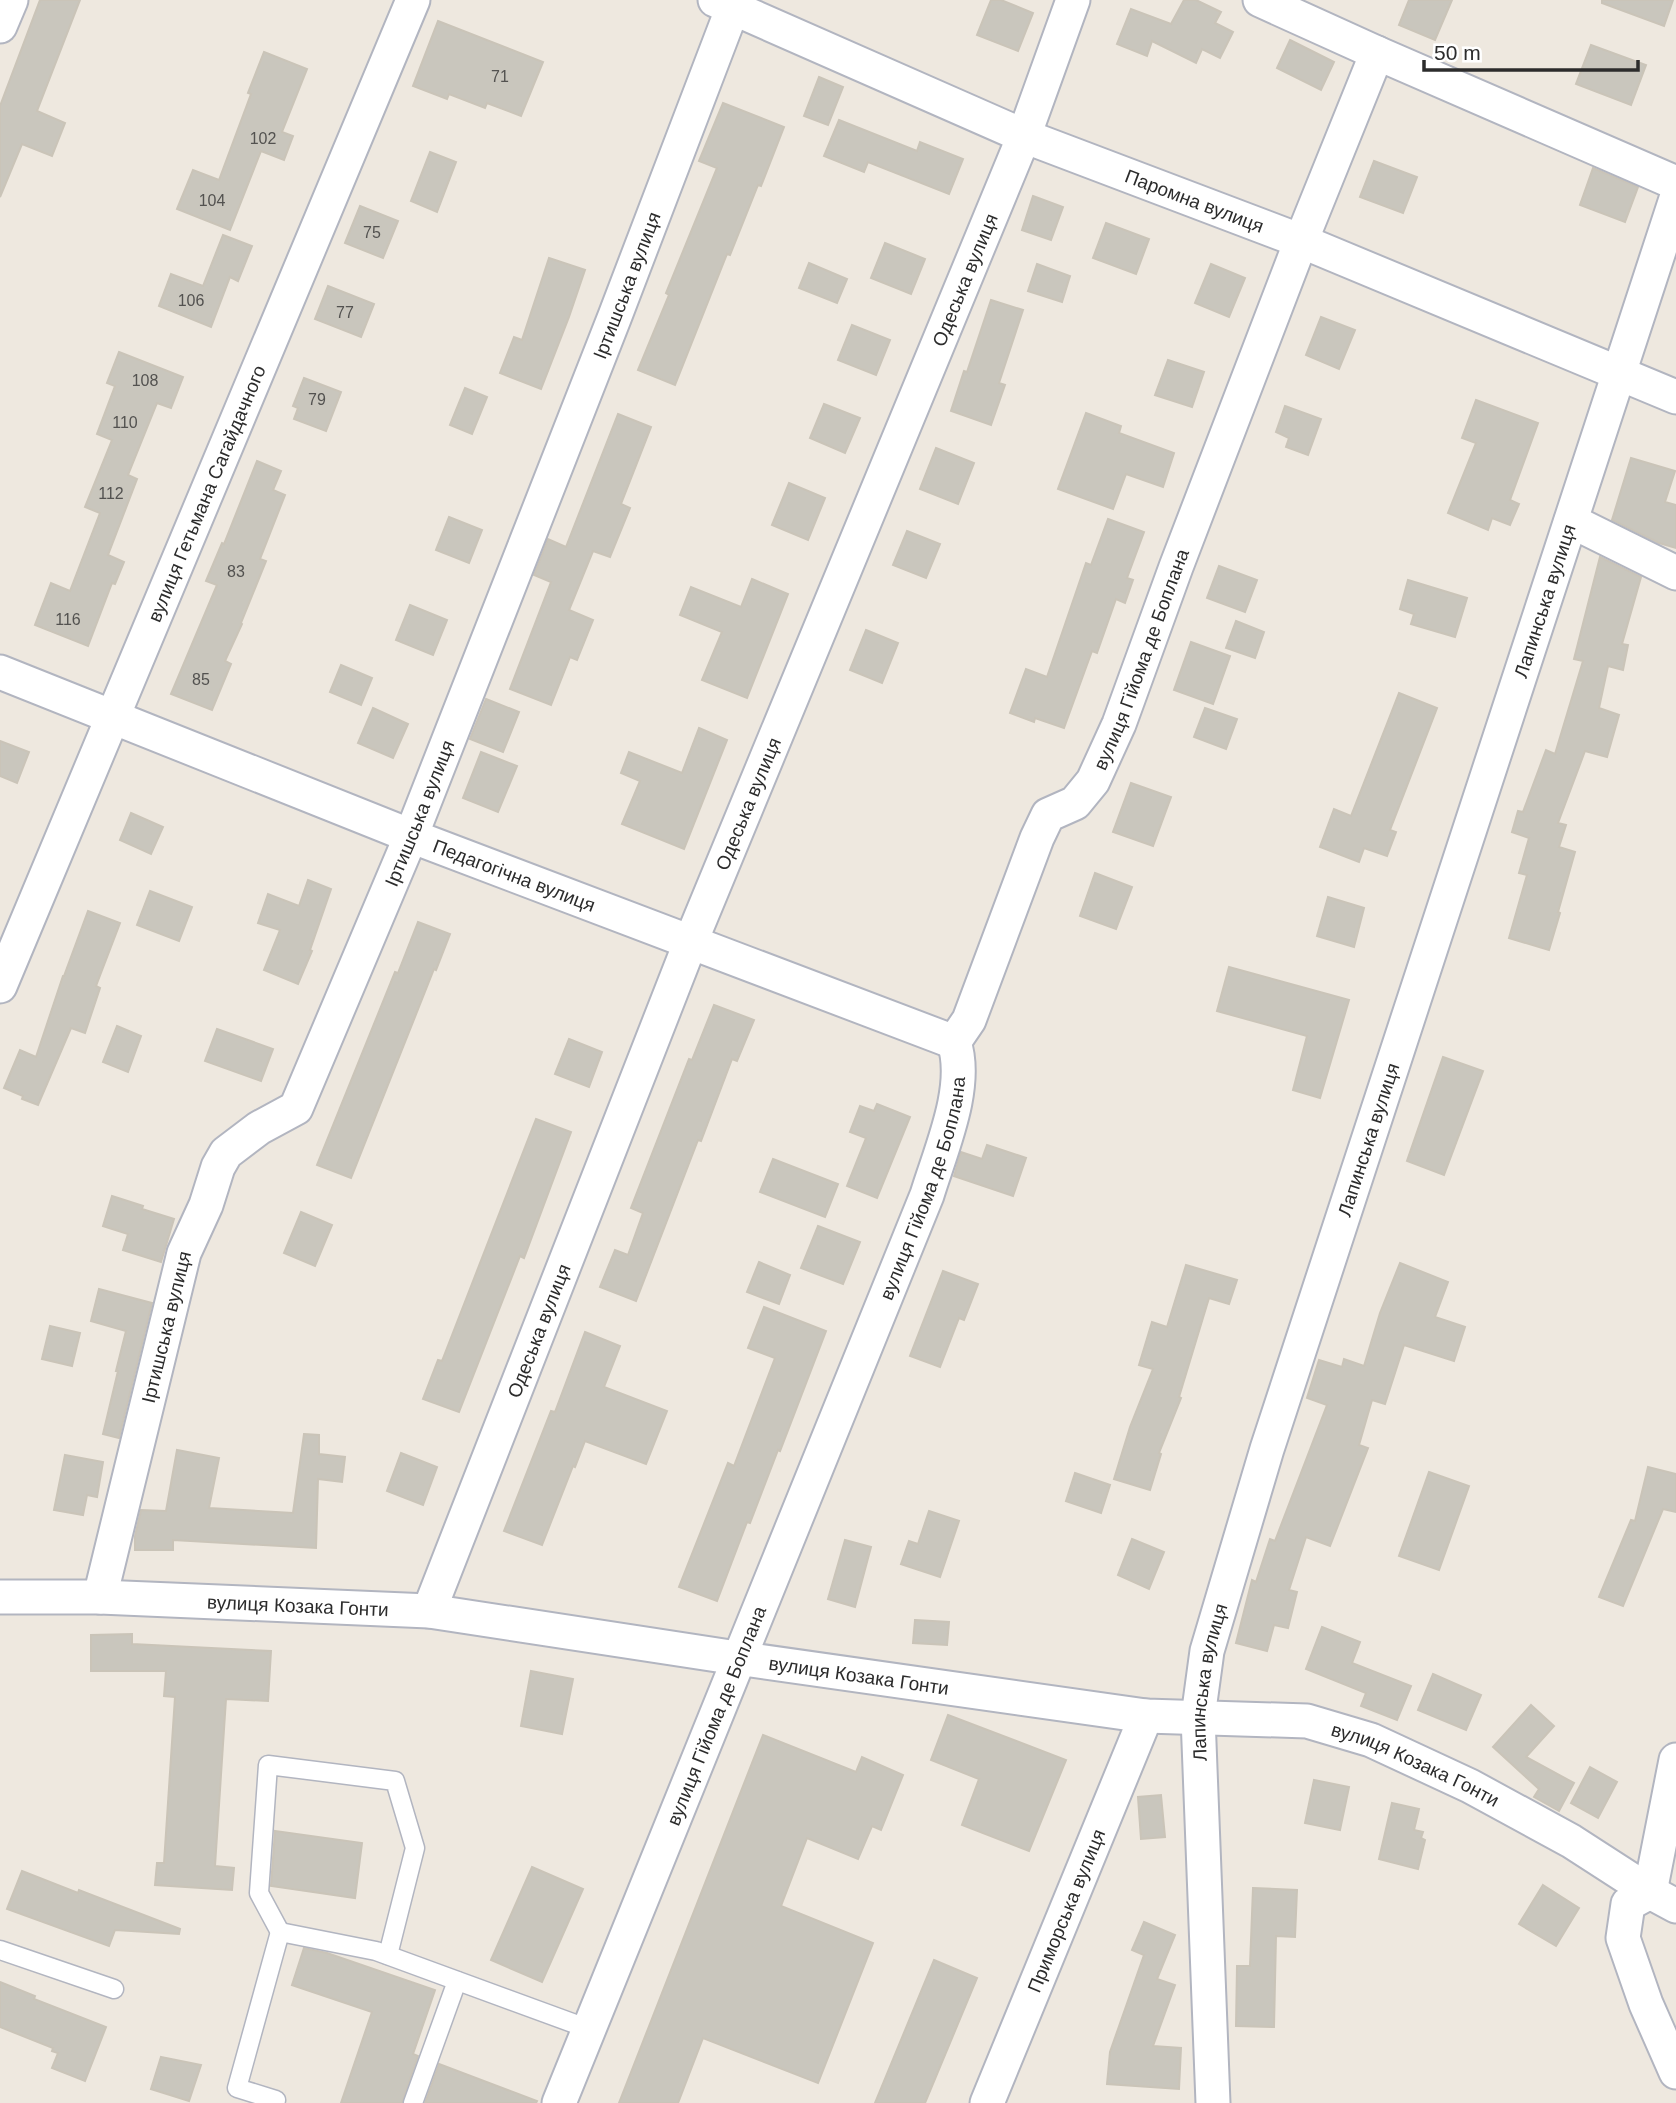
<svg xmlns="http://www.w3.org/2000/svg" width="1676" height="2103" viewBox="0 0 1676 2103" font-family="Arial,sans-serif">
<rect width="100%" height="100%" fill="#eee8df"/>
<g fill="#c9c6bd" stroke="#cac4b8" stroke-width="2">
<path d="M40,0H80L37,111L65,123L52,156L22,144L0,197V106Z"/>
<path d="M991,0H1001L1033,13L1018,51L977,35Z"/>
<path d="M1184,0H1196L1221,12L1215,23L1233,32L1220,58L1202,49L1196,63L1152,41L1147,56L1117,44L1131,9L1171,24Z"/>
<path d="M1409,0H1452L1435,40L1399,25Z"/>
<path d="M1602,0H1673L1664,26L1602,3Z"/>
<path d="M438,21L543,62L521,116L487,103L485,108L449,94L447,99L413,86Z"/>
<path d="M1290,40L1334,62L1321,90L1277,68Z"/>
<path d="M1591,45L1646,65L1631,105L1576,84Z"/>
<path d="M264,52L307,69L282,132L293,136L284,160L261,151L230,230L177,209L193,170L219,180L251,94L248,93Z"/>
<path d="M819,77L843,87L828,125L804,116Z"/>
<path d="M723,103L784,127L761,186L758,185L730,255L727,254L675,385L638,370L669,295L666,293L717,168L699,161Z"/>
<path d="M839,120L917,151L920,142L963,159L949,194L868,162L864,172L824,156Z"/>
<path d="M430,152L456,162L437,212L411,201Z"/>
<path d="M1374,161L1417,177L1403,213L1360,197Z"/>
<path d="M1593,168L1638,187L1625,222L1580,205Z"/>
<path d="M1033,196L1063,207L1051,240L1022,230Z"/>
<path d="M360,206L398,221L383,258L345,243Z"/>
<path d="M1106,223L1149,239L1136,274L1093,258Z"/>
<path d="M223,235L252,246L238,281L230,277L211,327L159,306L171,274L203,286Z"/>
<path d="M885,243L925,259L911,294L871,278Z"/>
<path d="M549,258L585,270L569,317L541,389L500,373L514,337L522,340Z"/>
<path d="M809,263L847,279L837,303L799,288Z"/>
<path d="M1037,264L1070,276L1062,302L1028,291Z"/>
<path d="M1211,264L1245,278L1229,317L1195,303Z"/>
<path d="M328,286L374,304L361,337L315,319Z"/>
<path d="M991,300L1023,310L999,383L1005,385L991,425L951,411L964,371L967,372Z"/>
<path d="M1321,317L1355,330L1339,369L1306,355Z"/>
<path d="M852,325L890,340L876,375L838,360Z"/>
<path d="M119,352L183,377L171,408L157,403L128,475L137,479L108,555L124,562L115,584L112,583L88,646L35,625L51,583L70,591L100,513L85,507L112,440L97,434L115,386L107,383Z"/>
<path d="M1168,360L1204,372L1192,407L1155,395Z"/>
<path d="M304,378L341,392L326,431L294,419L298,408L293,406Z"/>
<path d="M465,388L487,397L472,434L450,425Z"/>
<path d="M1476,400L1538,423L1510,500L1519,504L1510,525L1492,518L1488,530L1448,513L1476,443L1462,438Z"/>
<path d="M824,404L860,418L845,453L810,438Z"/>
<path d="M1285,406L1321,419L1308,455L1286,447L1289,438L1276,432Z"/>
<path d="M1086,413L1121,426L1119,433L1174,453L1163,487L1126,474L1113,509L1058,489Z"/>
<path d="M618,414L651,427L621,504L630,508L610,557L593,551L569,610L593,620L577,660L570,657L551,705L510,689L551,582L534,575L548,539L566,547Z"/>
<path d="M936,448L974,463L958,504L920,489Z"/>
<path d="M1631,458L1675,471L1665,502L1676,505V548L1659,543L1612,520Z"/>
<path d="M257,461L281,471L273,490L285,495L260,559L266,561L241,623L242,624L225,661L231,664L212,710L171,694L217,585L206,581L222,543L224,544Z"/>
<path d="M789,483L825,498L808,540L772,525Z"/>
<path d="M449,517L482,530L469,563L436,550Z"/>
<path d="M1108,519L1144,532L1127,578L1133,580L1125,603L1116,599L1097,653L1092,651L1064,728L1035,718L1034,722L1010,713L1026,669L1047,677L1086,563L1091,565Z"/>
<path d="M907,531L940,544L926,578L893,565Z"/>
<path d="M1600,557L1641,577L1622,644L1628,645L1623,670L1608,666L1599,708L1619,715L1607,757L1585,751L1558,823L1566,825L1559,847L1575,852L1558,912L1560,913L1549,950L1509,938L1527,875L1519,873L1529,838L1512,832L1518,811L1523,812L1546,750L1555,754L1583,661L1574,659Z"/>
<path d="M1219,566L1257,580L1245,612L1207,598Z"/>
<path d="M752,579L788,594L747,698L702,680L722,632L680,615L691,587L741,607Z"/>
<path d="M1408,580L1467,598L1455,637L1411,624L1414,614L1400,609Z"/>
<path d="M410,605L447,620L433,655L396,640Z"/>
<path d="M1236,621L1264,632L1255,658L1226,648Z"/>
<path d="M866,630L898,643L882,683L850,670Z"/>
<path d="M1191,642L1230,656L1213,704L1174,690Z"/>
<path d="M341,665L372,678L361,705L330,692Z"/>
<path d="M1399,693L1437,708L1390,830L1396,832L1387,856L1364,848L1359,862L1320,847L1334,809L1351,816Z"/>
<path d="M486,699L519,712L503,752L470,739Z"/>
<path d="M373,708L408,724L393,758L358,743Z"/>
<path d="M1205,708L1237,719L1226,749L1194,737Z"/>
<path d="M699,728L727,740L684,849L622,824L640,781L621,773L629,752L682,773Z"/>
<path d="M0,741L29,752L17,783L0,776Z"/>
<path d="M481,752L517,766L498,812L463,798Z"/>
<path d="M1131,783L1171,797L1153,846L1113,832Z"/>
<path d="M131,813L163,827L151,854L120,840Z"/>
<path d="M1095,873L1132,887L1116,929L1080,916Z"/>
<path d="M308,880L331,889L310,950L312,951L298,984L264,970L280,930L258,923L268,894L299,906Z"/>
<path d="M150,891L192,907L179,941L137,925Z"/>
<path d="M1328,897L1364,908L1354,947L1317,936Z"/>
<path d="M88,911L120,923L96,986L100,988L85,1033L71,1028L38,1105L22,1099L23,1096L4,1088L20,1050L36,1057L63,976H64Z"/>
<path d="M418,922L450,934L436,970L434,969L351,1178L317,1165L395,972L398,973Z"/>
<path d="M1229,967L1349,1000L1320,1098L1293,1090L1307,1036L1217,1011Z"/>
<path d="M714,1005L754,1020L737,1061L732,1059L701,1141L698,1140L636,1301L600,1287L615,1250L628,1255L643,1213L631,1208L689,1059L692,1060Z"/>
<path d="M117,1026L141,1036L128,1072L103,1062Z"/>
<path d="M217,1029L273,1049L261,1081L205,1061Z"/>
<path d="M569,1039L602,1052L589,1087L555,1074Z"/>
<path d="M1443,1057L1483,1071L1444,1175L1407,1161Z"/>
<path d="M877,1104L910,1117L877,1198L847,1186L866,1138L850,1132L860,1106L874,1111Z"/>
<path d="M536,1119L571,1132L524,1258L520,1256L459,1412L423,1399L438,1360L442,1361Z"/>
<path d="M987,1145L1026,1158L1013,1196L954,1176L961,1152L982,1159Z"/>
<path d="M773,1159L838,1184L825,1217L760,1192Z"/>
<path d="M112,1196L143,1206L142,1209L174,1219L161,1262L123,1250L128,1234L103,1226Z"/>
<path d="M301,1212L332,1225L315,1266L284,1253Z"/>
<path d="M818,1226L860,1242L843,1284L801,1268Z"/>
<path d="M759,1262L790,1275L779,1304L747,1292Z"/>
<path d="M1400,1263L1448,1282L1435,1317L1465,1327L1454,1361L1404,1345L1385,1404L1372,1400L1359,1445L1368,1448L1330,1546L1306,1537L1289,1590L1297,1592L1288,1628L1274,1625L1267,1651L1236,1643L1252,1580L1256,1582L1270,1539L1275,1541L1327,1405L1307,1398L1319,1360L1342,1367L1344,1359L1364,1366L1380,1313Z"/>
<path d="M1186,1265L1237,1280L1229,1304L1209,1298L1179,1397L1181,1398L1159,1453L1161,1454L1150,1490L1114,1479L1130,1427L1153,1369L1139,1365L1152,1322L1167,1327Z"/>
<path d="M943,1271L978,1284L964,1320L959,1318L940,1367L910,1356Z"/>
<path d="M99,1289L152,1303L119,1438L103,1434L118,1371H116L126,1331L91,1321Z"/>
<path d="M764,1307L826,1331L780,1451L778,1450L750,1523L747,1522L717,1601L679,1587L728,1463L734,1466L775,1358L748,1348Z"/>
<path d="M50,1326L80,1333L72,1366L42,1359Z"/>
<path d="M585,1332L620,1346L604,1387L667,1411L646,1464L585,1441L575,1467L573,1466L542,1545L504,1531L551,1411L555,1412Z"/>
<path d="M304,1434L319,1435V1454L345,1457L342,1482L318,1479L316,1548L173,1540V1550H135V1536L141,1510L166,1511L177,1450L219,1458L209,1508L293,1513Z"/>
<path d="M401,1453L437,1467L423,1505L387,1491Z"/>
<path d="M65,1455L103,1462L97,1497L87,1495L83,1515L54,1510Z"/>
<path d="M1648,1467L1676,1474V1512L1663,1509L1623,1606L1599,1597L1631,1520L1635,1521Z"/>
<path d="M1429,1472L1469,1486L1439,1570L1399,1556Z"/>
<path d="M1075,1473L1110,1485L1101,1513L1066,1501Z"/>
<path d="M929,1511L959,1521L940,1577L901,1564L909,1541L918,1544Z"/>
<path d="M1132,1539L1164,1552L1149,1589L1118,1575Z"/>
<path d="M845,1540L871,1547L855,1607L828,1599Z"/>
<path d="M915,1620L949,1622L947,1645L913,1643Z"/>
<path d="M1322,1627L1360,1642L1352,1663L1411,1686L1397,1720L1361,1706L1366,1693L1306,1669Z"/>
<path d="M132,1634V1644L271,1651L268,1701L226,1699L215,1866L234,1868L232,1890L155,1885L157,1863H164L175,1697L164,1696L166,1671H91V1635Z"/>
<path d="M531,1671L573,1679L562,1734L521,1726Z"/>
<path d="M1433,1674L1481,1695L1466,1730L1418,1710Z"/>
<path d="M1531,1705L1554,1726L1526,1757L1574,1783L1559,1811L1534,1797L1539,1789L1493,1747Z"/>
<path d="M948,1715L1066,1760L1029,1851L962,1825L979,1779L931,1760Z"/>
<path d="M763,1735L856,1772L862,1757L903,1775L881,1830L872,1826L858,1859L807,1838L781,1906L873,1943L818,2083L703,2038L678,2103H619Z"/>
<path d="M1590,1767L1617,1782L1598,1818L1571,1803Z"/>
<path d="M1314,1780L1349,1787L1340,1830L1305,1823Z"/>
<path d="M1161,1795L1165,1837L1141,1839L1138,1797Z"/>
<path d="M1392,1803L1419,1809L1414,1830L1423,1832L1421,1838L1425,1840L1418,1869L1379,1859Z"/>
<path d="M275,1831L362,1843L355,1898L271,1886Z"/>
<path d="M532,1867L583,1889L542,1982L491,1960Z"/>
<path d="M22,1871L78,1893L79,1890L180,1929L179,1934L115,1930L109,1946L7,1909Z"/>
<path d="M1543,1885L1579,1908L1556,1946L1519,1924Z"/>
<path d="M1253,1888L1297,1890L1295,1937L1276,1936L1274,2027L1236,2026L1237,1966H1250Z"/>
<path d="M1144,1922L1175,1935L1157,1979L1175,1985L1153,2046L1181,2048L1179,2089L1107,2084L1110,2052L1144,1955L1132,1950Z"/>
<path d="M304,1948L327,1953L435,1990L413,2054L418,2056L402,2103H341L372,2012L292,1985Z"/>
<path d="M934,1960L977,1978L925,2103H875Z"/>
<path d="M0,1982L35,1996L34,1999L106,2027L85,2081L52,2068L58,2053L52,2051L53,2048L0,2027Z"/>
<path d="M161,2057L201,2065L189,2101L151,2089Z"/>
<path d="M439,2064L537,2101L536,2103H425Z"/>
</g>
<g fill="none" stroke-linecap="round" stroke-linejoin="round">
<g stroke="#b2b5c0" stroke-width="21">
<g id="lane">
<path d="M280,1932L259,1893L268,1765L395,1781L415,1848L388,1955"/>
<path d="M0,1950L114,1989"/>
<path d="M276,2100L237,2088L280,1932L376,1951L589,2029"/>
<path d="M413,2103L457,1981"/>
</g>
</g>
<g stroke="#b2b5c0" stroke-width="37">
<g id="street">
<path id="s1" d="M715,0L1024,136L1301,241L1676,397"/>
<path d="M1260,0L1377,53L1676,183"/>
<path d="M0,26L11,0"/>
<path d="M1571,521L1676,573"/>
<path id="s2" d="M0,672L411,836L954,1042"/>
<path id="s3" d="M0,986L413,0"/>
<path id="s4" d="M0,1597H100L429,1611L737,1658L1146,1716L1307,1721L1371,1740L1470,1786L1571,1841L1650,1892L1676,1906"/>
<path id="s5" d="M100,1597L184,1253L206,1205L218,1167L226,1153L259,1128L296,1108L411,836L615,316L733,7"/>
<path id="s6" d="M429,1611L691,941L1024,136L1073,0"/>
<path d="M1676,1760L1650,1892L1628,1904L1623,1938L1646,2004L1676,2072"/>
<path id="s7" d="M559,2103L927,1195C941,1149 969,1087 954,1042L969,1020L1037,838L1048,815L1075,803L1093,781L1119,724L1176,567L1301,241L1377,53"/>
<path id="s8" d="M987,2103L1146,1716"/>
<path id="s9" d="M1213,2103L1198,1717L1207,1651L1267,1449L1676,199"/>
</g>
</g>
<use href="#lane" stroke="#fff" stroke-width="18"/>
<use href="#street" stroke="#fff" stroke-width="33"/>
</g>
<g text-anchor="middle" stroke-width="5" stroke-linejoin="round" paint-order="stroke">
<g font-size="16" fill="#535250">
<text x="500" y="82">71</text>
<text x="263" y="144">102</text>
<text x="212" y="206">104</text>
<text x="372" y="238">75</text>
<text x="191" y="306">106</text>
<text x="345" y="318">77</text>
<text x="145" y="386">108</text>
<text x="317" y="405">79</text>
<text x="125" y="428">110</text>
<text x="111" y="499">112</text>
<text x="236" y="577">83</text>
<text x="68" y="625">116</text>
<text x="201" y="685">85</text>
</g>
<g font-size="19" fill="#2c2c2c" stroke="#fff">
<text dy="7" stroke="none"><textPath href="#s1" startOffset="520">Паромна вулиця</textPath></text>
<text dy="7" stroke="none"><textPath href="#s6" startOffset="1435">Одеська вулиця</textPath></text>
<text dy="7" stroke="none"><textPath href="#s5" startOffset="1433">Іртишська вулиця</textPath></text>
<text dy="7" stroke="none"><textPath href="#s3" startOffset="534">вулиця Гетьмана Сагайдачного</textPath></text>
<text dy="7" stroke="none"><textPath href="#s9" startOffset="1556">Лапинська вулиця</textPath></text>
<text dy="7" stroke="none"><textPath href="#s7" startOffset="1573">вулиця Гійома де Боплана</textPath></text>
<text dy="7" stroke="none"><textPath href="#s6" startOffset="868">Одеська вулиця</textPath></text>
<text dy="7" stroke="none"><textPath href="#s5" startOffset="866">Іртишська вулиця</textPath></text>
<text dy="7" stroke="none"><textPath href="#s2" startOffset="553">Педагогічна вулиця</textPath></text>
<text dy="7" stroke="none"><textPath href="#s9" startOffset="989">Лапинська вулиця</textPath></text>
<text dy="7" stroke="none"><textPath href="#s7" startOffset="985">вулиця Гійома де Боплана</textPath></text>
<text dy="7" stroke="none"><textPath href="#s5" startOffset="278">Іртишська вулиця</textPath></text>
<text dy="7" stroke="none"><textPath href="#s6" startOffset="301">Одеська вулиця</textPath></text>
<text dy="7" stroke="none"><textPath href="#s4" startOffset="298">вулиця Козака Гонти</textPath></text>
<text dy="7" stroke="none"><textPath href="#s4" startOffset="864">вулиця Козака Гонти</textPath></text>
<text dy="7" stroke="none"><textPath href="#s9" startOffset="422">Лапинська вулиця</textPath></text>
<text dy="7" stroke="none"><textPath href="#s7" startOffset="418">вулиця Гійома де Боплана</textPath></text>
<text dy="7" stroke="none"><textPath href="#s4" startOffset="1432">вулиця Козака Гонти</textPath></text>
<text dy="7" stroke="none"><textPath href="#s8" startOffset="208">Приморська вулиця</textPath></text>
</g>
</g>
<path d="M1424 60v10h214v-10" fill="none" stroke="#2c2c2c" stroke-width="3.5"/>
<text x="1434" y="60" font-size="21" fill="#2c2c2c" stroke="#ffffff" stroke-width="5" paint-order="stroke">50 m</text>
</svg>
